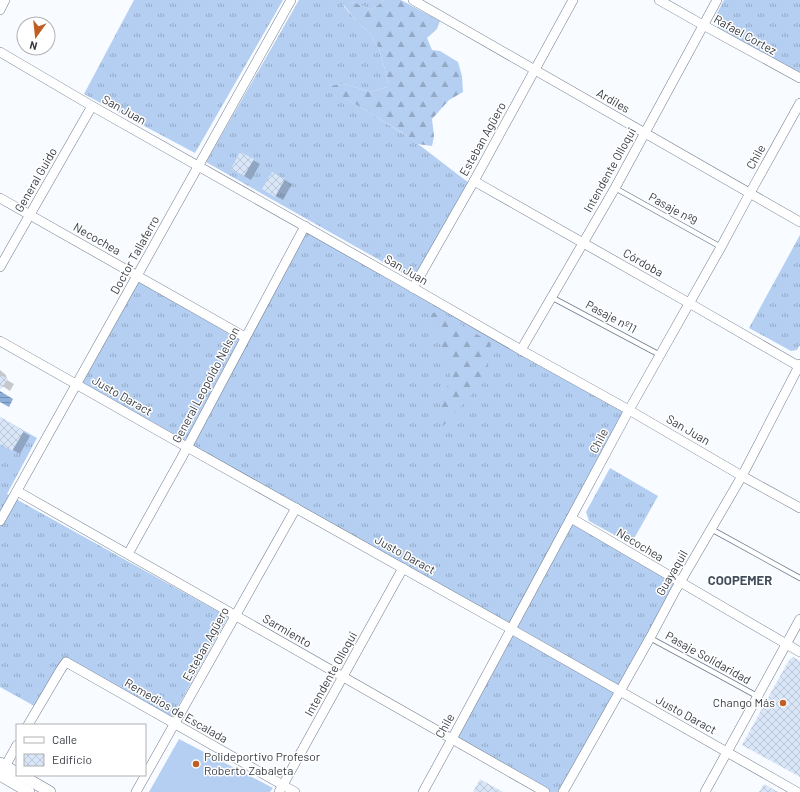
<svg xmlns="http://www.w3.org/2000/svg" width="800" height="792" viewBox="0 0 800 792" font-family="Barlow,sans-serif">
<defs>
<pattern id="grass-tufts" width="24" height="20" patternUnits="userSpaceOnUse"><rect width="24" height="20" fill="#b5cff2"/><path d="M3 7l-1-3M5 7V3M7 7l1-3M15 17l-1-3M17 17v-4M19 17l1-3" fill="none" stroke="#94a9c6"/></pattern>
<pattern id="forest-firs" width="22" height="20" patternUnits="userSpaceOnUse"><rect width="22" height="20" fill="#b5cff2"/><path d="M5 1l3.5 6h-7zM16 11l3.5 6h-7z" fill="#94a9c6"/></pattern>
<pattern id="water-rules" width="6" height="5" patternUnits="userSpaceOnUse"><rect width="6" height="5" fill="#8eadd8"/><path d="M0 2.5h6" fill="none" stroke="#758eb1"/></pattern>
<pattern id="building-cross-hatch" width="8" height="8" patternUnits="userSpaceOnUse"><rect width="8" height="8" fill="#d9e6f8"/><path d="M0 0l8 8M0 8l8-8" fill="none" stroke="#bbc6d6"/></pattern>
</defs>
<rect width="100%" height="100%" fill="#f8fbff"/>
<g fill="url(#grass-tufts)">
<path d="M134,0H283L195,153L84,94Z"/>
<path d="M299,0H384L372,10L353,2L343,5L358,23L369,32L379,49L388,80L386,87L371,92L355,87L342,84L330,86C352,104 378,117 402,133C425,148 446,166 468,182L413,279L206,162Z"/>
<path d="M724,0H800V73L718,28L715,17Z"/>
<path d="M305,226L629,410L571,518L680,582L563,792H545L452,739L511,629L77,384L137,276L245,337Z"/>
<path d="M800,235V345L797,350L791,351L749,328Z"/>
<path d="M0,417L37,438L7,494L228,617L172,717L67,662L38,708L0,687Z"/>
<path d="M610,468L658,496L631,544L589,521L586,512Z"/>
</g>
<g fill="url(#forest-firs)">
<path d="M384,0H401L440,21L437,29L427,38L432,50L440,51L458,62L462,76L463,92L449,100L432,119L434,136L432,146L417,144L401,132L342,96L329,86L342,84L355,87L371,92L386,87L388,80L379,49L369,32L358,23L343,4L353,2L372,10Z"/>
<path d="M428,312L444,314L491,343L489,359L483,382L443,426L437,421L442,397L451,379L448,362L442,349L436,330Z"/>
</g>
<path fill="#b5cff2" d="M179,739L273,788L270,792H149Z"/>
<path fill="url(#water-rules)" d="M0,391L13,399L9,407L0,402Z"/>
<g fill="#0003">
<path d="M241,153L260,164L251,180L232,169Z"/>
<path d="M272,173L292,184L283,200L263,189Z"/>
<path d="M0,370L6,375L7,380L14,384L10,391L4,387H0Z"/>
<path d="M0,418L30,436L20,454L0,443Z"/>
</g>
<g fill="url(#building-cross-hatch)">
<path d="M240,152L254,159L244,176L231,169Z"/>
<path d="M272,172L285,179L275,197L262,189Z"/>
<path d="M0,375L8,379L0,390Z"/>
<path d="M0,417L24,431L12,451L0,444Z"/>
<path d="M793,657L800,661V777L742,745L789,660Z"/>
<path d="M480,779L503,792H473Z"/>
<path d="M764,784L778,792H759Z"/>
</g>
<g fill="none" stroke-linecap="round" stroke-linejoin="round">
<g stroke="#707c8d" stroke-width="6">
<g id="service">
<path d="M615,188L721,247"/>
<path d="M551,297L660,355"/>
<path d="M711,529L800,578"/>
<path d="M650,638L715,673L757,696"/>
</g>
</g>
<g stroke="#707c8d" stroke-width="10">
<g id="minor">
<path d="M413,0L800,222"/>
<path d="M659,0L703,25L800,78"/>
<path d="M0,10L5,0"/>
<path d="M0,52L92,106L403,282L521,350L629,410L742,476L800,508"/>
<path d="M474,181L689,303L800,367"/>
<path d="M0,198L245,337"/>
<path d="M0,267L92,106"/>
<path d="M413,288L474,181L573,0"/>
<path d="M0,341L178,442L511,629L797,792"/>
<path d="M521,350L615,188L717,0"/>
<path d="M17,491L545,792"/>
<path d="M571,518L800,652"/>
<path d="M0,521C98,348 193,173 291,0"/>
<path d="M128,554L182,457L305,226"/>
<path d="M28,725L61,669L66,662L295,792"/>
<path d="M2,772L17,745"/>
<path d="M136,792L296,508"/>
<path d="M279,792L403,568"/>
<path d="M423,792L452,739L629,410L721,247L750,193L800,103"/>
<path d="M563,792L650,638L675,591L742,476L800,364"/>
<path d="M705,792L800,619"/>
</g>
</g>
<g stroke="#707c8d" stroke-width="12">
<g id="tertiary">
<path d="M0,763L17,773"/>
<path d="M0,775L29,792"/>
<path d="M21,775L50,792"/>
</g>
</g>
<use href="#service" stroke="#fff" stroke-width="4.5"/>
<use href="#minor" stroke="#fff" stroke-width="9"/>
<use href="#tertiary" stroke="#fff" stroke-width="11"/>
</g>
<g fill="#c05e23" stroke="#fff" stroke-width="1.5">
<circle cx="783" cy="703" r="4"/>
<circle cx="196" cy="764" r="4"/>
</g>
<g text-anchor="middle" stroke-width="3" stroke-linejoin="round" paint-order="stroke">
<g font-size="12" fill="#383d44" stroke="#fff">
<text transform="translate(745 35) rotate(29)" y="4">Rafael Cortez</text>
<text transform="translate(613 101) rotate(30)" y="4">Ardiles</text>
<text transform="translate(124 110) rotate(29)" y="4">San Juan</text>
<text transform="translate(483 139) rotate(-61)" y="4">Esteban Agüero</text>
<text transform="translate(756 157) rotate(-61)" y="4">Chile</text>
<text transform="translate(610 170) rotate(-61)" y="4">Intendente Olloqui</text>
<text transform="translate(36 180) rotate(-60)" y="4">General Guido</text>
<text transform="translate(673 209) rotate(29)" y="4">Pasaje nº9</text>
<text transform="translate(97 239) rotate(30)" y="4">Necochea</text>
<text transform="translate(135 255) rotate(-61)" y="4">Doctor Tallaferro</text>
<text transform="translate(643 263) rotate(30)" y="4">Córdoba</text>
<text transform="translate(406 270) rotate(30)" y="4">San Juan</text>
<text transform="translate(611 317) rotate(28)" y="4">Pasaje nº11</text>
<text transform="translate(206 385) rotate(-62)" y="4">General Leopoldo Nelson</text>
<text transform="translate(122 396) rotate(30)" y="4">Justo Daract</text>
<text transform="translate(688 430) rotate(30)" y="4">San Juan</text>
<text transform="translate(599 441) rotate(-62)" y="4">Chile</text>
<text transform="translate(640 545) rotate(31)" y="4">Necochea</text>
<text transform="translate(405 555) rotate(29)" y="4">Justo Daract</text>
<text transform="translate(672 573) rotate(-60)" y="4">Guayaquil</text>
<text transform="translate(287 631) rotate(30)" y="4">Sarmiento</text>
<text transform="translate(206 644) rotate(-61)" y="4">Esteban Agüero</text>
<text transform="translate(708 658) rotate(29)" y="4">Pasaje Solidaridad</text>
<text transform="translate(331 674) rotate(-61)" y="4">Intendente Olloqui</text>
<text transform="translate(176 711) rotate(30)" y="4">Remedios de Escalada</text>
<text transform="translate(686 715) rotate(29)" y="4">Justo Daract</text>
<text transform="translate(445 726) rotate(-61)" y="4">Chile</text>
</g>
<g font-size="12" fill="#383d44" stroke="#fff" text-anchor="end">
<text x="775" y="707">Chango Más</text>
<text x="204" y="761" text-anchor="start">Polideportivo Profesor<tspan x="204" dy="14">Roberto Zabaleta</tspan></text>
</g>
<g font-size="13" font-weight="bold" fill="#434e5d" stroke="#fff">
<text x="740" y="585">COOPEMER</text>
</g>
</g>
<rect x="16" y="724" width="130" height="52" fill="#ffffff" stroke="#afb1b4"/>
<rect x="24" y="737" width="20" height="6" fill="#ffffff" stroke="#afb1b4"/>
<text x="52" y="744" font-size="12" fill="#383d44">Calle</text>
<rect x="24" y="754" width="20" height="12" fill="url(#building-cross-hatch)" stroke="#afb1b4"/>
<text x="52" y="764" font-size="12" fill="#383d44">Edificio</text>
<g transform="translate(36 36) rotate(195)"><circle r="19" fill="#ffffff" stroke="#afb1b4"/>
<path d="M0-3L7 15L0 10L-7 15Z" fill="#c05e23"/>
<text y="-6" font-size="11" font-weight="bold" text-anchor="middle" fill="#383d44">N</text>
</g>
</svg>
